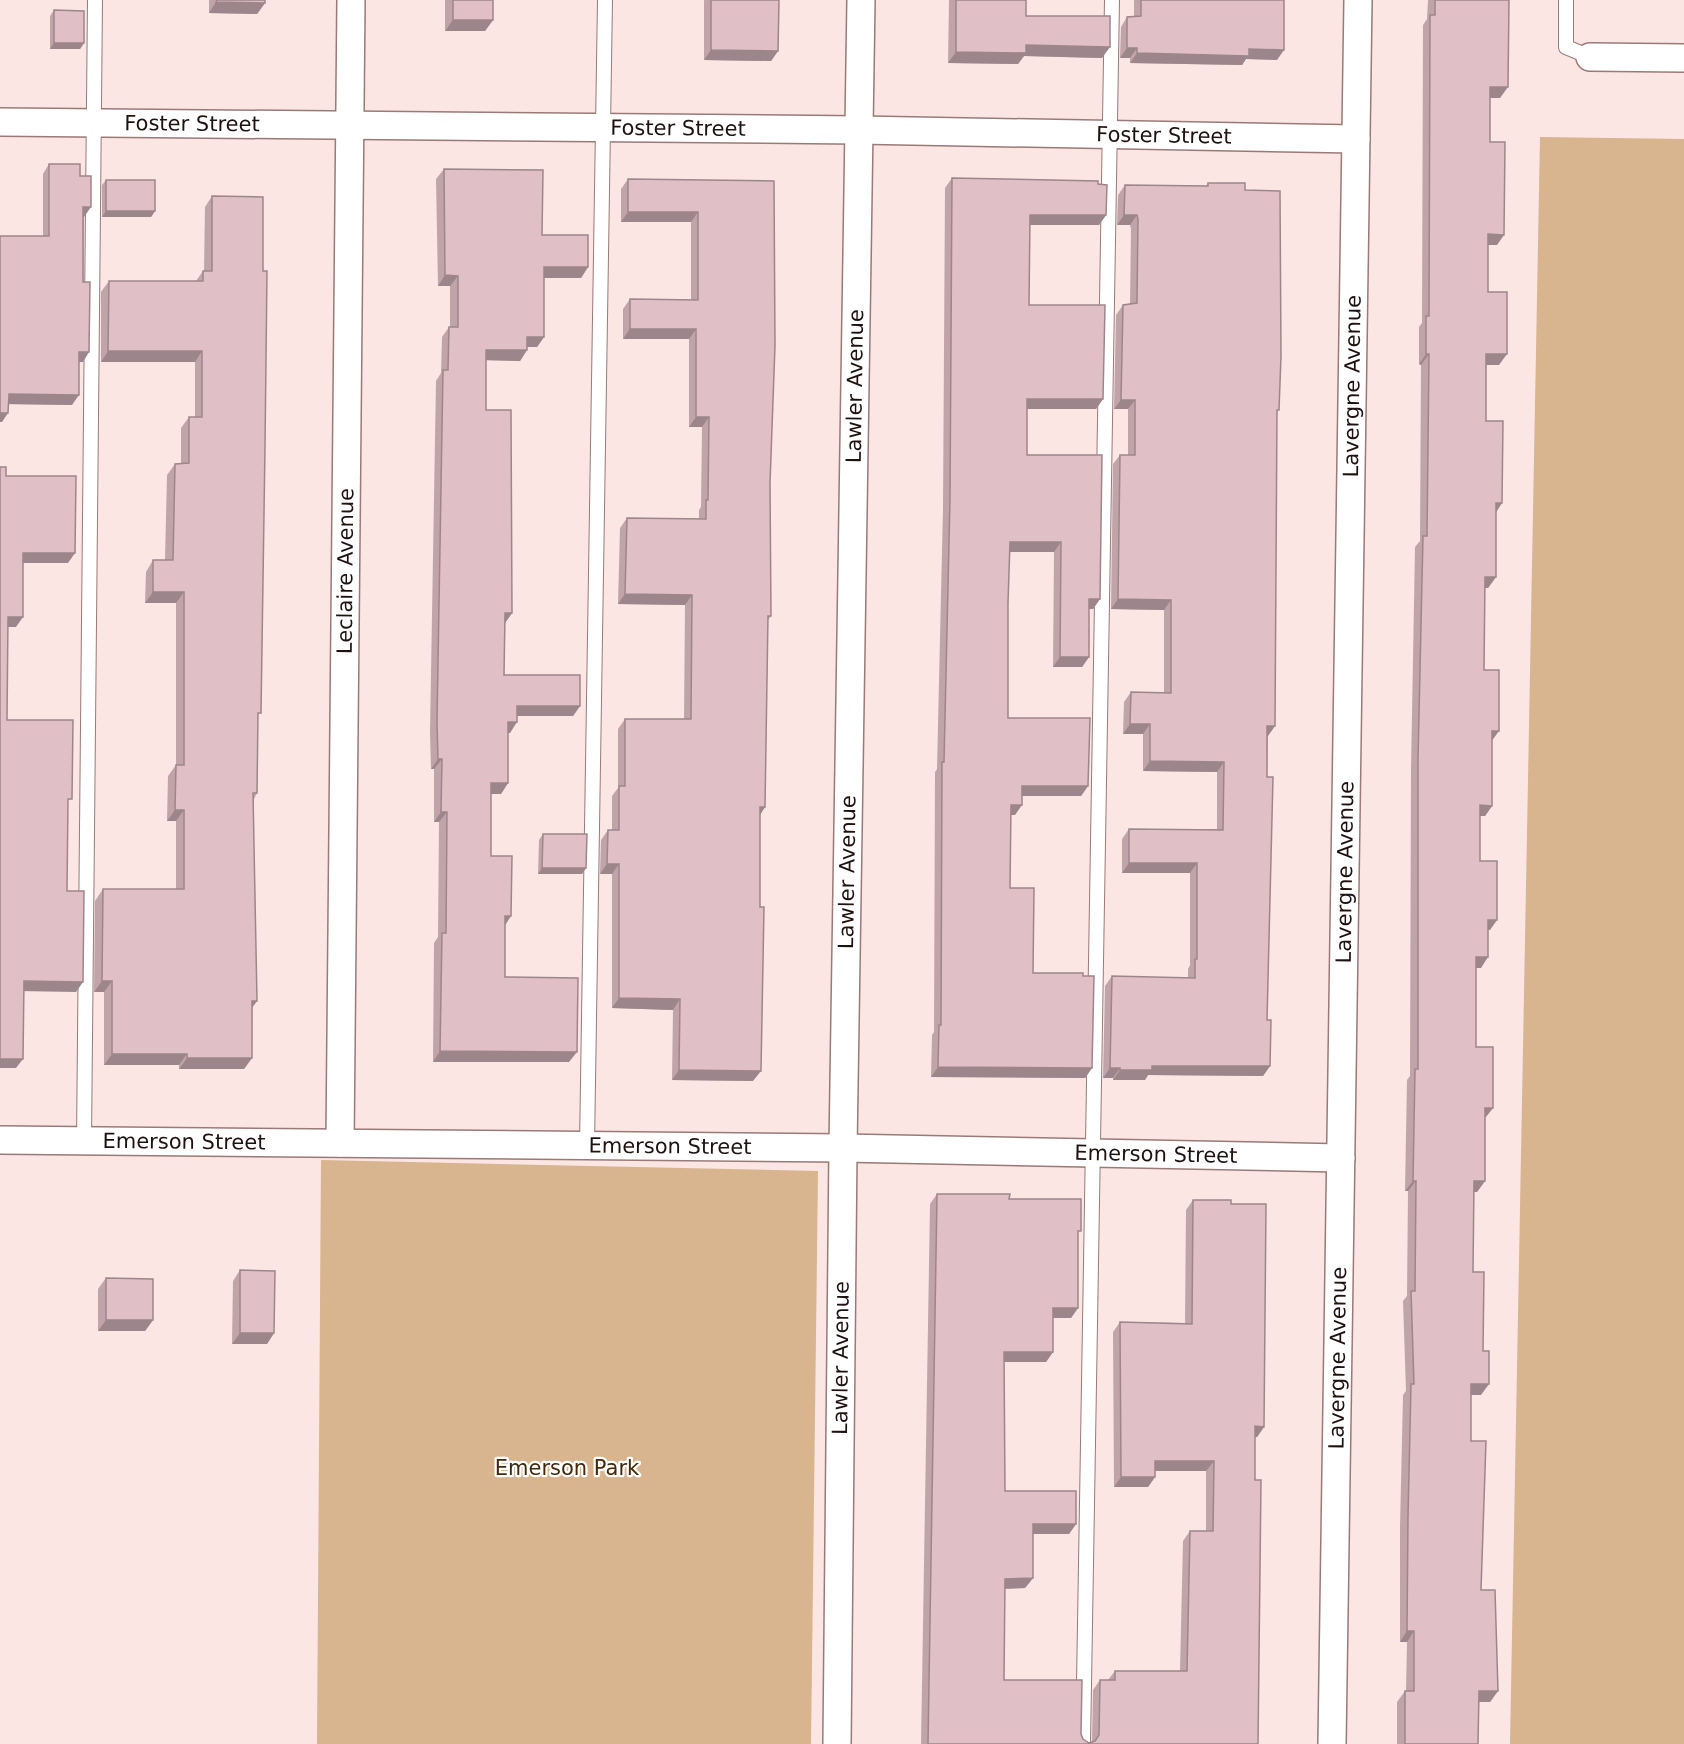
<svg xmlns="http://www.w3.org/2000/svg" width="1684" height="1744" viewBox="0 0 1684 1744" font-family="'DejaVu Sans',sans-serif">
<rect width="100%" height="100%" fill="#fbe6e4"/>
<g fill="#d8b48f">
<path d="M1540,137L1684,139V1744H1510Z"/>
<path d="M321,1160L818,1171L811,1744H317Z"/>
</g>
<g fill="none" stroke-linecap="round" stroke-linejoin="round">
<g stroke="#997a77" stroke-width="16">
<g id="lane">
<path d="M1566,0V47L1590,57"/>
<path d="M84,1141L95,0"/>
<path d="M587,1146L605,0"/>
<path d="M1083,1744L1112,0"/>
</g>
</g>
<g stroke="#997a77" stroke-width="30">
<g id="street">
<path d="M1590,57L1684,58"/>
<path id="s1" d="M0,122L859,130L1356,139"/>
<path id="s2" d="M0,1140L843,1148L1341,1158"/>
<path id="s3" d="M340,1143L351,0"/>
<path id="s4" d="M837,1744L843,1148L861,0"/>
<path id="s5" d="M1332,1744L1358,0"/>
</g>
</g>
<use href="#lane" stroke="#fff" stroke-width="14"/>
<use href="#street" stroke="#fff" stroke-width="27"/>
</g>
<g fill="#c1a4aa">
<path d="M209,0H265V3L257,14L209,13Z"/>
<path d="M445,0H493V20L485,31H445Z"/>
<path d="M704,0H779L778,51L771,61L704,60Z"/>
<path d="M949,0H1026V16L1102,58L1024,56L1018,64L948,63Z"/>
<path d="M1134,0H1284L1277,60L1246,59L1242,65L1130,63V58H1120L1121,27L1127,17H1134Z"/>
<path d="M1428,0H1509L1500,98H1490V142L1497,245H1488V292L1499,365H1486V421L1496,513V577L1488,588H1485L1484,670L1492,740V806L1485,816H1480V861L1490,930H1488L1481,968H1476V1047L1493,1108L1485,1118V1181L1477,1192H1474L1473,1272L1481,1395H1471V1441L1481,1590L1498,1691L1490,1702H1479L1478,1744H1397V1702L1405,1691H1406L1407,1642H1400V1528L1403,1395L1406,1391L1403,1301L1407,1296L1408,1191H1405L1407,1080L1410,1076L1411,770L1415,547L1420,541L1421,365L1419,364V327L1422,323L1423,25L1427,19Z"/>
<path d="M54,10L84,43L80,49H50V16Z"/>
<path d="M49,164L80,176L84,217L83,362H79L72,405L9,404L2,422H0L43,236V174Z"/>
<path d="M444,169L588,267L581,278H544V337L537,347H527V350L520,361L486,360V410L512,613L505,623L504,675L580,706L573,716H517L510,733H508V783L501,794H491V856L505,925V977L569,1062H433L434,943L438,937L439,822H434V769H431L430,732L436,381L441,373L442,337L449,327H450V286H438L436,179Z"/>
<path d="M952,178L1098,184L1106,215L1099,225H1030L1029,305L1103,399L1096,409H1027V455L1100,599L1093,609H1089V657L1082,667H1053L1054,552H1009L1008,603V718L1088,786L1081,796H1022L1015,815H1011L1010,888L1033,973L1092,1068L1085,1078L931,1077L932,1035L934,1032L935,772L937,769L943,508L945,188Z"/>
<path d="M628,179L774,181L770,484L771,616L768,620L765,807L760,815L753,1081L672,1080L673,1010L612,1008V874H600L601,840L608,830H612V796L618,788V729L625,719H684L685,605L618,604L620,528L627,518L699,519V510L701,507L702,427H689V339H623V309L630,299L691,300V222H621V189Z"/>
<path d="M106,180L155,211L151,217H102V185Z"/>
<path d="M1208,183L1245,190L1276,414L1267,777V1020L1270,1066L1263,1076L1148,1075L1145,1080H1113V1078H1103L1105,986L1112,976L1188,978V969L1190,965V873H1122V839L1129,829H1217V772L1143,771V734H1123L1124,702L1131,692L1164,693V610L1111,609L1113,464L1120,455H1128V409H1114L1116,315L1123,305L1130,304L1131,229L1130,225H1117L1118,195L1125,185L1206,186Z"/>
<path d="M212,196L258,717L257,793L254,799L252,1058L244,1069H179V1065H104V992H94L95,901L103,889H176V821H167L168,776L176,765V603H145L146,572L153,560H165L167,475L175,464L181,463V428L189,417H195V362H101V292L109,281H196L203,271H204L205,207Z"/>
<path d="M543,834L586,868L582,874H538L539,840Z"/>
<path d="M937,1194L1078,1236V1308L1071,1318H1053V1352L1046,1362H1004L1005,1491L1076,1524L1069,1534H1033V1578L1025,1588L1005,1589L1004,1680L1081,1734L1083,1739L1089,1743L1092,1742L1093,1690L1100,1680H1108L1115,1671H1180L1183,1541L1190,1531H1206V1471H1155V1477L1148,1487H1114L1113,1332L1120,1322L1185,1323L1186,1210L1193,1200L1231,1204L1264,1427L1257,1437H1255V1480L1258,1744H921L930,1204Z"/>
<path d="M240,1270L274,1333L267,1344H232L233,1281Z"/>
<path d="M106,1278L153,1320L145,1331H98V1289Z"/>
</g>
<g fill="#9d868b">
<path d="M216,2L265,3L257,14L209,13Z"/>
<path d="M453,20H493L485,31H445Z"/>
<path d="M54,43H84L80,49H50Z"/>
<path d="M1026,45L1110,47L1102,58L1024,56L1018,64L948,63L956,52Z"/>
<path d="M1127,48H1137L1130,58H1120Z"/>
<path d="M1249,49L1284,50L1277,60L1246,59L1242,65L1130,63L1137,53Z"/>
<path d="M711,50L778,51L771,61L704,60Z"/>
<path d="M1490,87H1508L1500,98H1483Z"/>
<path d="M83,207H91L84,217H77Z"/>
<path d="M106,211H155L151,217H102Z"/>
<path d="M628,212H698L691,222H621Z"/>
<path d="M1030,215H1106L1099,225H1023Z"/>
<path d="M1124,215H1137L1130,225H1117Z"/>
<path d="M1488,234L1504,235L1497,245H1481Z"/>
<path d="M544,267H588L581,278H537Z"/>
<path d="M445,275L458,276L450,286H438Z"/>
<path d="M630,329H696L689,339H623Z"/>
<path d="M527,337H544L537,347H520Z"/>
<path d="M486,350H527L520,361L478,360Z"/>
<path d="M108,351H202L195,362H101Z"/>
<path d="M79,352H89L83,362H72Z"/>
<path d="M1426,354H1429L1421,365L1419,364Z"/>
<path d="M1486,354H1507L1499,365H1479Z"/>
<path d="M9,394L79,395L72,405L2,404Z"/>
<path d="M1027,399H1103L1096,409H1020Z"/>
<path d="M1121,400H1135L1128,409H1114Z"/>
<path d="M0,413H8L2,422H0Z"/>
<path d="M696,417H709L702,427H689Z"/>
<path d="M1496,503H1502L1495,514Z"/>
<path d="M1010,542H1061L1054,552H1003Z"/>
<path d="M23,553H75L68,563H16Z"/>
<path d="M1485,577H1496L1488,588H1477Z"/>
<path d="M153,592H184L176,603H145Z"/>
<path d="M625,594L692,595L685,605L618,604Z"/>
<path d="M1089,599H1100L1093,609H1082Z"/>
<path d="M1118,599L1171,600L1164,610L1111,609Z"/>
<path d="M505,613H512L505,623Z"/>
<path d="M8,617H23L16,627H1Z"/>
<path d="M1060,657H1089L1082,667H1053Z"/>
<path d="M517,706H580L573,716H510Z"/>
<path d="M508,722H517L510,733H501Z"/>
<path d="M1130,724H1150L1143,734H1123Z"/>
<path d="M1267,726H1275L1268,736H1260Z"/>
<path d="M1492,731H1499L1491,742Z"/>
<path d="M438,759H442L434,769H431Z"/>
<path d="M1150,761L1224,762L1217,772L1143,771Z"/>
<path d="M491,783H508L501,794H484Z"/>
<path d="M1022,786H1088L1081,796H1015Z"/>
<path d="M1011,805H1022L1015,815H1004Z"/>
<path d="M1480,805L1492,806L1485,816H1472Z"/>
<path d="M760,807H765L758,818Z"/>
<path d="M175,810H184L176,821H167Z"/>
<path d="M441,812H447L439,822H434Z"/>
<path d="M1129,863H1197L1190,873H1122Z"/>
<path d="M607,864H619L612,874H600Z"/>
<path d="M542,868H586L582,874H538Z"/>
<path d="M505,916H511L504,927Z"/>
<path d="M1488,920H1497L1490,930H1481Z"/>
<path d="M1476,957H1488L1481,968H1469Z"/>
<path d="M24,981L83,982L76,992L17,991Z"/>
<path d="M102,981H112L104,992H94Z"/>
<path d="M619,998L680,999L673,1010L612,1008Z"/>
<path d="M252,1001H257L249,1012Z"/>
<path d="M440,1051L577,1052L569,1062H433Z"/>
<path d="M112,1054H187L179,1065H104Z"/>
<path d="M187,1058H252L244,1069H179Z"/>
<path d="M0,1059H23L16,1068H0Z"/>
<path d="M1152,1066H1270L1263,1076L1148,1075L1145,1080H1113L1120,1070Z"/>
<path d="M938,1067L1092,1068L1085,1078L931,1077Z"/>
<path d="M1110,1068H1120L1113,1078H1103Z"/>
<path d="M679,1070L761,1071L753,1081L672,1080Z"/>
<path d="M1485,1108H1493L1485,1118Z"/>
<path d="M1413,1181H1416L1408,1191H1405Z"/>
<path d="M1474,1181H1485L1477,1192H1466Z"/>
<path d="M1053,1308H1078L1071,1318H1046Z"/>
<path d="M106,1320H153L145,1331H98Z"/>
<path d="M240,1333H274L267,1344H232Z"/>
<path d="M1004,1352H1053L1046,1362H997Z"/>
<path d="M1471,1384H1489L1481,1395H1463Z"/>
<path d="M1255,1426L1264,1427L1257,1437H1248Z"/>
<path d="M1155,1461H1214L1206,1471H1148Z"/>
<path d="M1121,1477H1155L1148,1487H1114Z"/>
<path d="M1033,1524H1076L1069,1534H1025Z"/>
<path d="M1033,1578L1025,1588L998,1589L1005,1579Z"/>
<path d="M1407,1631H1414L1407,1642H1400Z"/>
<path d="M1479,1691H1498L1490,1702H1471Z"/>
</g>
<g fill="#e0bfc6" stroke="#9d868b" stroke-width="1.5">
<path d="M217,0H265V3L216,2Z"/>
<rect x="453" y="0" width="40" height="20"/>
<path d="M711,0H779L778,51L711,50Z"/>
<path d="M956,0H1026V16H1110V47L1026,45V53L956,52Z"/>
<path d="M1141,0H1284V50L1249,49V56L1137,53V48H1127V17L1141,16Z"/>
<path d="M1435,0H1509L1508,87H1490V142H1505L1504,235L1488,234V292H1507V354H1486V421H1503L1502,503H1496V577H1485L1484,670H1499V731H1492V806L1480,805V861H1497V920H1488V957H1476V1047H1493V1108H1485V1181H1474L1473,1272H1484L1483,1351H1489V1384H1471V1441H1486L1481,1590H1495L1498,1691H1479L1478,1744H1405V1691H1414V1631H1407L1408,1517L1411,1384H1414L1411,1291H1415L1416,1181H1413L1415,1069H1418V759L1423,536H1427L1429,354H1426V316H1429L1430,15H1435Z"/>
<path d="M54,10L84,11V43H54Z"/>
<path d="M49,164H80V176H91V207H83V282H90L89,352H79V395L9,394L8,413H0V236H49Z"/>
<path d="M444,169L543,170L542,235H588V267H544V337H527V350H486V410H511L512,613H505L504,675H580V706H517V722H508V783H491V856H512L511,916H505V977L578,978L577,1052L440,1051L442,933H446L447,812H441L442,759H438L437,722L443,370H448L449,327H458V276L445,275Z"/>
<path d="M952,178L1098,181V184L1107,185L1106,215H1030L1029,305H1105L1103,399H1027V455H1102L1100,599H1089V657H1060L1061,542H1010L1008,603V718H1090L1088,786H1022V805H1011L1010,888H1034L1033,973H1083V976H1094L1092,1068L938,1067L939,1025H941L942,762H944L950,498Z"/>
<path d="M628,179L774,181L775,345L770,484L771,616H768L765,807H760V907H764L761,1071L679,1070L680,999L619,998V864H607L608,830H619V786H625V719H691L692,595L625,594L627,518L706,519V500H708L709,417H696V329H630V299L698,300V212H628Z"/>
<rect x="106" y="180" width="49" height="31"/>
<path d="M1208,183H1245V190L1280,191L1281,356L1279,410H1277L1275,726H1267V777H1273L1267,1020H1271L1270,1066H1152V1070H1120V1068H1110L1112,976L1195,978V959H1197V863H1129V829L1223,830L1224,762L1150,761V724H1130L1131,692L1171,693V600L1118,599L1120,455H1135V400H1121L1123,305L1137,303L1138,219L1137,215H1124L1125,185L1208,186Z"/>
<path d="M212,196L263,197V271H267L265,447L261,713H258L257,793H253L257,1001H252V1058H187V1054H112V981H102L103,889H184V810H175L176,765H184V592H153V560H173L175,464L189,463V417H202V351H108L109,281H203V271H212Z"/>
<path d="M0,467H6V476H76L75,553H23V617H8L7,720H73L72,799H68L67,891H84L83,982L24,981L23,1059H0Z"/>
<path d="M543,834H587L586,868H542Z"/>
<path d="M937,1194H1010L1009,1199H1081V1231H1078V1308H1053V1352H1004L1005,1491H1076V1524H1033V1578L1005,1579L1004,1680H1082L1081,1734L1083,1739L1089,1743L1095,1741L1099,1735L1100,1680H1115V1671H1187L1190,1531H1213L1214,1461H1155V1477H1121L1120,1322L1192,1324L1193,1200H1231V1204H1266L1264,1427L1255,1426V1480H1261L1258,1744H928Z"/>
<path d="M240,1270L275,1271L274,1333H240Z"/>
<path d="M106,1278L153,1279V1320H106Z"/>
</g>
<g text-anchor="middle" stroke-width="4.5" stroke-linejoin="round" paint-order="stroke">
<g font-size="21" fill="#1e1211" stroke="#fff">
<text dy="7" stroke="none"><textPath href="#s1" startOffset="192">Foster Street</textPath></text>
<text dy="7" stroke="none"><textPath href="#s1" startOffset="678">Foster Street</textPath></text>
<text dy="7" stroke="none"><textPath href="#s1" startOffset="1164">Foster Street</textPath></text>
<text dy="7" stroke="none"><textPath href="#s4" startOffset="1358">Lawler Avenue</textPath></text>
<text dy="7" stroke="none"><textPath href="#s5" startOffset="1358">Lavergne Avenue</textPath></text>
<text dy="7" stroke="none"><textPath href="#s3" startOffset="572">Leclaire Avenue</textPath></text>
<text dy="7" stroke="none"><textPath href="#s4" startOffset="872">Lawler Avenue</textPath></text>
<text dy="7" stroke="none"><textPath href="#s5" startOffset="872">Lavergne Avenue</textPath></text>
<text dy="7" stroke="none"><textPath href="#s2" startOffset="184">Emerson Street</textPath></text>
<text dy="7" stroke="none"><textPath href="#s2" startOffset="670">Emerson Street</textPath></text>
<text dy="7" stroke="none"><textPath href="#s2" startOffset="1156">Emerson Street</textPath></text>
<text dy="7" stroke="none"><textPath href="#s4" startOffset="386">Lawler Avenue</textPath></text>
<text dy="7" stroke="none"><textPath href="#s5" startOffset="386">Lavergne Avenue</textPath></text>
</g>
<g font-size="21" fill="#43290a" stroke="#fff">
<text x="567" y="1475">Emerson Park</text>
</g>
</g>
</svg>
